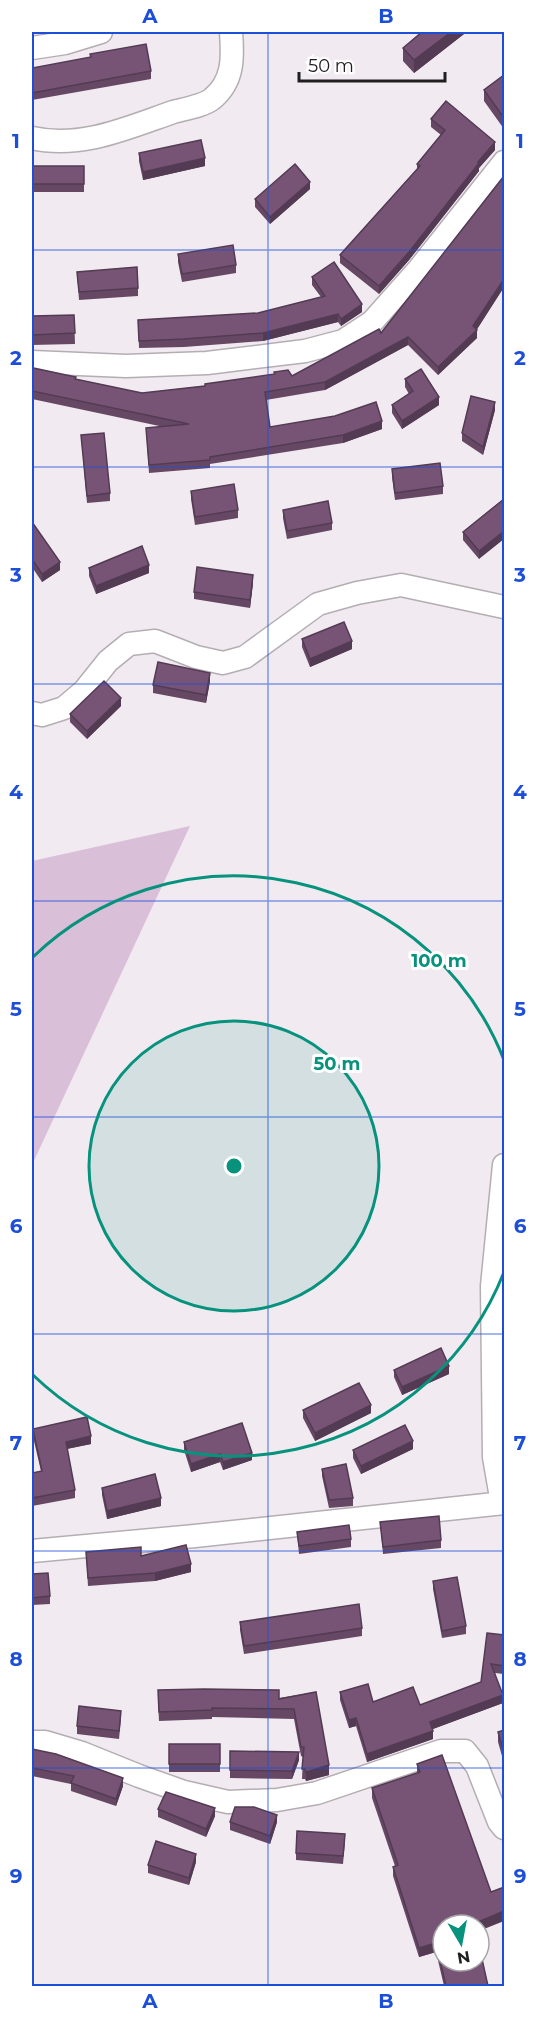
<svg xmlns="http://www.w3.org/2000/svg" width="536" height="2018" viewBox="0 0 536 2018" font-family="Montserrat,sans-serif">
<rect width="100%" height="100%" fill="#f1eaf0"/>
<path fill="#dabfd8" d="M190,826L32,1165V861Z"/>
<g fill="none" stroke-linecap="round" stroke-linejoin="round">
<g stroke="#b4aeb3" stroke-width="25">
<g id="minor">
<path d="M32,48L65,43L101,32"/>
<path d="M32,138C81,149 127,128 173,112C184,109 203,106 212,99C234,81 233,57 231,32"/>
<path d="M32,362L126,366L207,363L305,351L343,341L372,322L419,269L504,162"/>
<path d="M32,713L42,715L64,708L84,691L108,661L129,644L155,641L196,657L223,663L245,657L318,604L357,593L401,585L504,607"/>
<path d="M502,1503L494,1457L492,1286L504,1165"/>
<path d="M32,1551L195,1536L504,1503"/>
<path d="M32,1742H45L82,1753L139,1776L184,1792L228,1802L277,1800L317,1793L441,1751H465L477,1766L499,1822L504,1828"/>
</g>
</g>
<use href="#minor" stroke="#fff" stroke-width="22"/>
</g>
<g fill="#664865">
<path d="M418,32H464V34L414,73L403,61V48L420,33Z"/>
<path d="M32,68L151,71V79L32,100Z"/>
<path d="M504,75V129L484,101V90Z"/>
<path d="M431,119L495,150L479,168V171L409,260L379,294L340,263V255L417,169V164L441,135L431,127Z"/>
<path d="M139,153L205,166L143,180L139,161Z"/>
<rect x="32" y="166" width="52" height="26"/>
<path d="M310,189L270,224L255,207V199Z"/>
<path d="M178,254L236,265V273L182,282L178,262Z"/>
<path d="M77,272L138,288V296L79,300Z"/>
<path d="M312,277L362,312L341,326L338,322L263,341L184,347L139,348L138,320L258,313L321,297L312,285Z"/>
<path d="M504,287L477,329V338L438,375L408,345L325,390L266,400L270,427L382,429L343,443L210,464V468L149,473L146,428L164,427L32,399V372L76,379L142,393L292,376L381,333Z"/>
<path d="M74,315L75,344L32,345V316Z"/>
<path d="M405,379L439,405L402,429L392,413V405L409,394L405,387Z"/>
<path d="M495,410L483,455L462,441V433Z"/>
<path d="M81,435L110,493V501L87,503Z"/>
<path d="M392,469L443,486V494L395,500L392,477Z"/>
<path d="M191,491L238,510V518L195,525L191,499Z"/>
<path d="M504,499L479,559L463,540V532Z"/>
<path d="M283,510L332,523V530L287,539L283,518Z"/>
<path d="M32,522L60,570L42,582L32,567Z"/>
<path d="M89,568L149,573L96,594L89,576Z"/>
<path d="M253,583L250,608L194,599V592Z"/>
<path d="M302,639L352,649L310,667L302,647Z"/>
<path d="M210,681L206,703L153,693V685Z"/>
<path d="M121,706L87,739L70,722V714Z"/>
<path d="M394,1370L449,1374L402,1395L394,1377Z"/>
<path d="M303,1410L371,1413L315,1441L303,1418Z"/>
<path d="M33,1429L91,1444L67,1449L75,1490V1498L32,1506V1473L41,1471L33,1437Z"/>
<path d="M184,1442L252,1460L223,1470L220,1462L191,1472L184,1450Z"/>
<path d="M413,1449L361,1474L353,1458V1450Z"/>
<path d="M322,1469L353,1498V1506L329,1508L322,1476Z"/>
<path d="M102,1488L161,1506L107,1519L102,1495Z"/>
<path d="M380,1522L441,1540V1548L383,1554Z"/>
<path d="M297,1532L351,1539V1547L299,1554Z"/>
<path d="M86,1552L191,1572L155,1581L88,1586Z"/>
<path d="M32,1574L50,1596V1604L32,1605Z"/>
<path d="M433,1581L466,1626V1634L442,1638L433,1589Z"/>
<path d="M240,1622L362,1628V1636L244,1654L240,1630Z"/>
<path d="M504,1635V1674L495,1673L503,1703L433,1729V1739L367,1762L356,1726L349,1728L340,1700V1692L373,1702L420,1705L481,1682Z"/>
<path d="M316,1692L329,1775L306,1781L305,1779H302L303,1757L301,1756L294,1719L212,1717V1719L159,1721L158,1700L279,1698Z"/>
<path d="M121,1719L119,1739L77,1734V1726Z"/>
<path d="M504,1730V1763L498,1742V1732Z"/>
<rect x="169" y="1744" width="51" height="28"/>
<path d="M32,1749L123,1786L116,1806L71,1791V1784L32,1776Z"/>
<path d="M230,1751L299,1760L292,1779L230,1778Z"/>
<path d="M442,1755L443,1925L458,1964L488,1986H444L436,1952L419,1957L393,1876V1867L395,1866L372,1798V1788L417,1773V1764Z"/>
<path d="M158,1809L215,1816L206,1837L158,1817Z"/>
<path d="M230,1822H277L270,1844L230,1830Z"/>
<path d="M345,1842L343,1864L296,1860V1853Z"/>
<path d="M196,1862L189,1885L148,1873V1865Z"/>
</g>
<g fill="#533b53">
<path d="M451,32H464V34L414,73V60Z"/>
<path d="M495,142V150L479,168V171L409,260L379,294V286Z"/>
<path d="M205,158V166L143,180V172Z"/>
<path d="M310,182V189L270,224V217Z"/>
<path d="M504,279V287L474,334L477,330V338L438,375V367L473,326Z"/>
<path d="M362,304V312L341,326V319Z"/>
<path d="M338,314V322L263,341V333Z"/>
<path d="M408,337V345L325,390V382Z"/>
<path d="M439,397V405L402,429V421Z"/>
<path d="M495,402V410L483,455V447Z"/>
<path d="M382,421V429L343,443V435Z"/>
<path d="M504,531V539L479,559V551Z"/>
<path d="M60,562V570L42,582V574Z"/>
<path d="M149,565V573L96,594V586Z"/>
<path d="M253,575V583L250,608V600Z"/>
<path d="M352,641V649L310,667V659Z"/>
<path d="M210,673V681L206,703V695Z"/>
<path d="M121,698V706L87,739V731Z"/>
<path d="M449,1366V1374L402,1395V1387Z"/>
<path d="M371,1405V1413L315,1441V1433Z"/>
<path d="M91,1436V1444L66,1449V1442Z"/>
<path d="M413,1441V1449L361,1474V1466Z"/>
<path d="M252,1453V1460L223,1470V1462Z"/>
<path d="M220,1454V1462L191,1472V1464Z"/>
<path d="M161,1498V1506L107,1519V1511Z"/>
<path d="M191,1564V1572L155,1581V1573Z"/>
<path d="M503,1695V1703L430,1730V1722Z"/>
<path d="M356,1718V1726L349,1728V1720Z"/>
<path d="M433,1731V1739L367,1762V1754Z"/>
<path d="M299,1752V1760L292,1779V1771Z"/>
<path d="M329,1765V1775L306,1781V1772Z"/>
<path d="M123,1778V1786L116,1806V1799Z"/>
<path d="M215,1808V1816L206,1837V1829Z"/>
<path d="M277,1815V1822L270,1844V1836Z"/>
<path d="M196,1854V1862L189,1885V1878Z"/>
<path d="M504,1911V1921L479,1931V1925H471Z"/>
<path d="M436,1943V1952L419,1957V1948Z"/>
</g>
<g fill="#775476" stroke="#533b53" stroke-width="1.5">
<path d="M422,32H451L414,60L403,48Z"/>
<path d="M146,44L151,71L32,93V68L91,57L90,54Z"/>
<path d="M504,75V118L484,90Z"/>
<path d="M446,101L495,142L478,162L479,163L409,252L379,286L340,255L420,166L417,164L445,130L431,119Z"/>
<path d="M201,140L205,158L143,172L139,153Z"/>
<path d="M295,164L310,182L270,217L255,199Z"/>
<rect x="32" y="166" width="52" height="18"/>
<path d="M504,176V279L473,326L477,330L438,367L408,337L325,382L265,392L270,427L335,416L376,402L382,421L343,435L210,457V460L149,465L146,428L189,424L32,391V372L33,368L76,377L75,379L142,393L205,386V384L275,374L274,372L288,370L292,376L379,329L381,333Z"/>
<path d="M233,245L236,265L182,274L178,254Z"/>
<path d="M334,262L362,304L341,319L338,314L263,333L184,339L139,341L138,320L258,313L325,296L312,277Z"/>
<path d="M137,267L138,288L79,292L77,272Z"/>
<path d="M74,315L75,333L32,335V316Z"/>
<path d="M421,369L439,397L402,421L392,405L413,391L405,379Z"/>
<path d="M471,396L495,402L483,447L462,433Z"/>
<path d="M104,433L110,493L87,496L81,435Z"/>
<path d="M440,463L443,486L395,493L392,469Z"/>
<path d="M234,484L238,510L195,517L191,491Z"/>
<path d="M504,499V531L479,551L463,532Z"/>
<path d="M328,501L332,523L287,531L283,510Z"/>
<path d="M32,522L60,562L42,574L32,559Z"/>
<path d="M142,546L149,565L96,586L89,568Z"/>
<path d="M197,567L253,575L250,600L194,592Z"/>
<path d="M344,622L352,641L310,659L302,639Z"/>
<path d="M158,662L210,673L206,695L153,685Z"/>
<path d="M104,681L121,698L87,731L70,714Z"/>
<path d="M441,1348L449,1366L402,1387L394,1370Z"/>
<path d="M359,1383L371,1405L315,1433L303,1410Z"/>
<path d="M87,1417L91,1436L66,1442L75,1490L32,1498V1473L42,1471L33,1429Z"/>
<path d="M242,1423L252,1453L223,1462L220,1454L191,1464L184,1442Z"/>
<path d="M405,1425L413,1441L361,1466L353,1450Z"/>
<path d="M346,1464L353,1498L329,1500L322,1469Z"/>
<path d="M155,1474L161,1498L107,1511L102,1488Z"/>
<path d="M439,1516L441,1540L383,1547L380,1522Z"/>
<path d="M349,1525L351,1539L299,1546L297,1532Z"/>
<path d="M186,1545L191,1564L155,1573L88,1578L86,1552L141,1547V1556Z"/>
<path d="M48,1573L50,1596L32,1598V1574Z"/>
<path d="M457,1577L466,1626L442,1631L433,1581Z"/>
<path d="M359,1604L362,1628L244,1646L240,1622Z"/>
<path d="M487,1633L504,1635V1666L491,1664L503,1695L430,1722L433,1731L367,1754L356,1718L349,1720L340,1692L368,1684L373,1702L413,1687L420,1705L481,1682Z"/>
<path d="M204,1689L279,1690V1699L316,1692L329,1765L306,1772L305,1769H302L304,1747H301L294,1709L212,1708V1710L159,1712L158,1690Z"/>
<path d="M79,1706L121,1711L119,1731L77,1726Z"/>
<path d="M504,1730V1753L498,1732Z"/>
<rect x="169" y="1744" width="51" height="20"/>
<path d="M32,1749L56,1754L123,1778L116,1799L71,1783L74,1776L32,1768Z"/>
<path d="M230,1751L299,1752L292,1771L230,1770Z"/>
<path d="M442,1755L491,1892L504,1887V1911L471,1925H443V1961H457L458,1964L473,1961H479V1960L482,1959L488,1986H446L436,1943L419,1948L393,1867L398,1865L372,1788L420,1772L417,1764Z"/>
<path d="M166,1792L215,1808L206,1829L158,1809Z"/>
<path d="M235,1807H254L277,1815L270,1836L230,1822Z"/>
<path d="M297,1831L345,1834L343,1856L296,1853Z"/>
<path d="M156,1841L196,1854L189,1878L148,1865Z"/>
</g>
<path fill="none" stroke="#1d4ed8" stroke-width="1.5" stroke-opacity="0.55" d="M268,32V1986M32,250H504M32,467H504M32,684H504M32,901H504M32,1117H504M32,1334H504M32,1551H504M32,1768H504"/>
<circle cx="234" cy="1166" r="145" fill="#07927d" fill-opacity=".12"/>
<g fill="none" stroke="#07927d" stroke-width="3">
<circle cx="234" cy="1166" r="145"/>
<path d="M504 1272A290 290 0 0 1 33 1375M33 957A290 290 0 0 1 504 1060"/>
</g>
<circle cx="234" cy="1166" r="9" fill="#07927d" stroke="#fff" stroke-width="3"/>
<g font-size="18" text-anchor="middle" font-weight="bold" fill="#07927d" stroke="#fff" stroke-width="6" stroke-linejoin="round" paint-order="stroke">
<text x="439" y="967">100 m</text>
<text x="337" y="1070">50 m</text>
</g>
<rect width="536" height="2018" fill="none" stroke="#ffffff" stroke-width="66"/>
<g transform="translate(461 1943) rotate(170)"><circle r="28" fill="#ffffff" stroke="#a6a5a6" stroke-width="1.5"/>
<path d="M0-4.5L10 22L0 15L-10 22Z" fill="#07927d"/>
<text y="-9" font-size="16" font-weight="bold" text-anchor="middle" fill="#201e20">N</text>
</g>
<path d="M299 72v9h146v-9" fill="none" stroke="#201e20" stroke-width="3"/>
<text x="308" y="72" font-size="18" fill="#201e20" stroke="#ffffff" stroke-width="4.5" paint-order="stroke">50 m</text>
<rect x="33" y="33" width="470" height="1952" fill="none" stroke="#1d4ed8" stroke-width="2"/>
<g font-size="20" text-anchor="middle" font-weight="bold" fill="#1d4ed8">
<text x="150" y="23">A</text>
<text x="386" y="23">B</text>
<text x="16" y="148">1</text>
<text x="520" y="148">1</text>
<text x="16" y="365">2</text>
<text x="520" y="365">2</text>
<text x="16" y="582">3</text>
<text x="520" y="582">3</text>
<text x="16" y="799">4</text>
<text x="520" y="799">4</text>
<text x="16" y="1016">5</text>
<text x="520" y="1016">5</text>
<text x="16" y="1233">6</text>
<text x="520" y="1233">6</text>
<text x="16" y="1450">7</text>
<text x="520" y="1450">7</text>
<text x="16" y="1666">8</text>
<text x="520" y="1666">8</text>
<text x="16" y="1883">9</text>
<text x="520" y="1883">9</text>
<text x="150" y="2008">A</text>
<text x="386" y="2008">B</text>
</g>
</svg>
